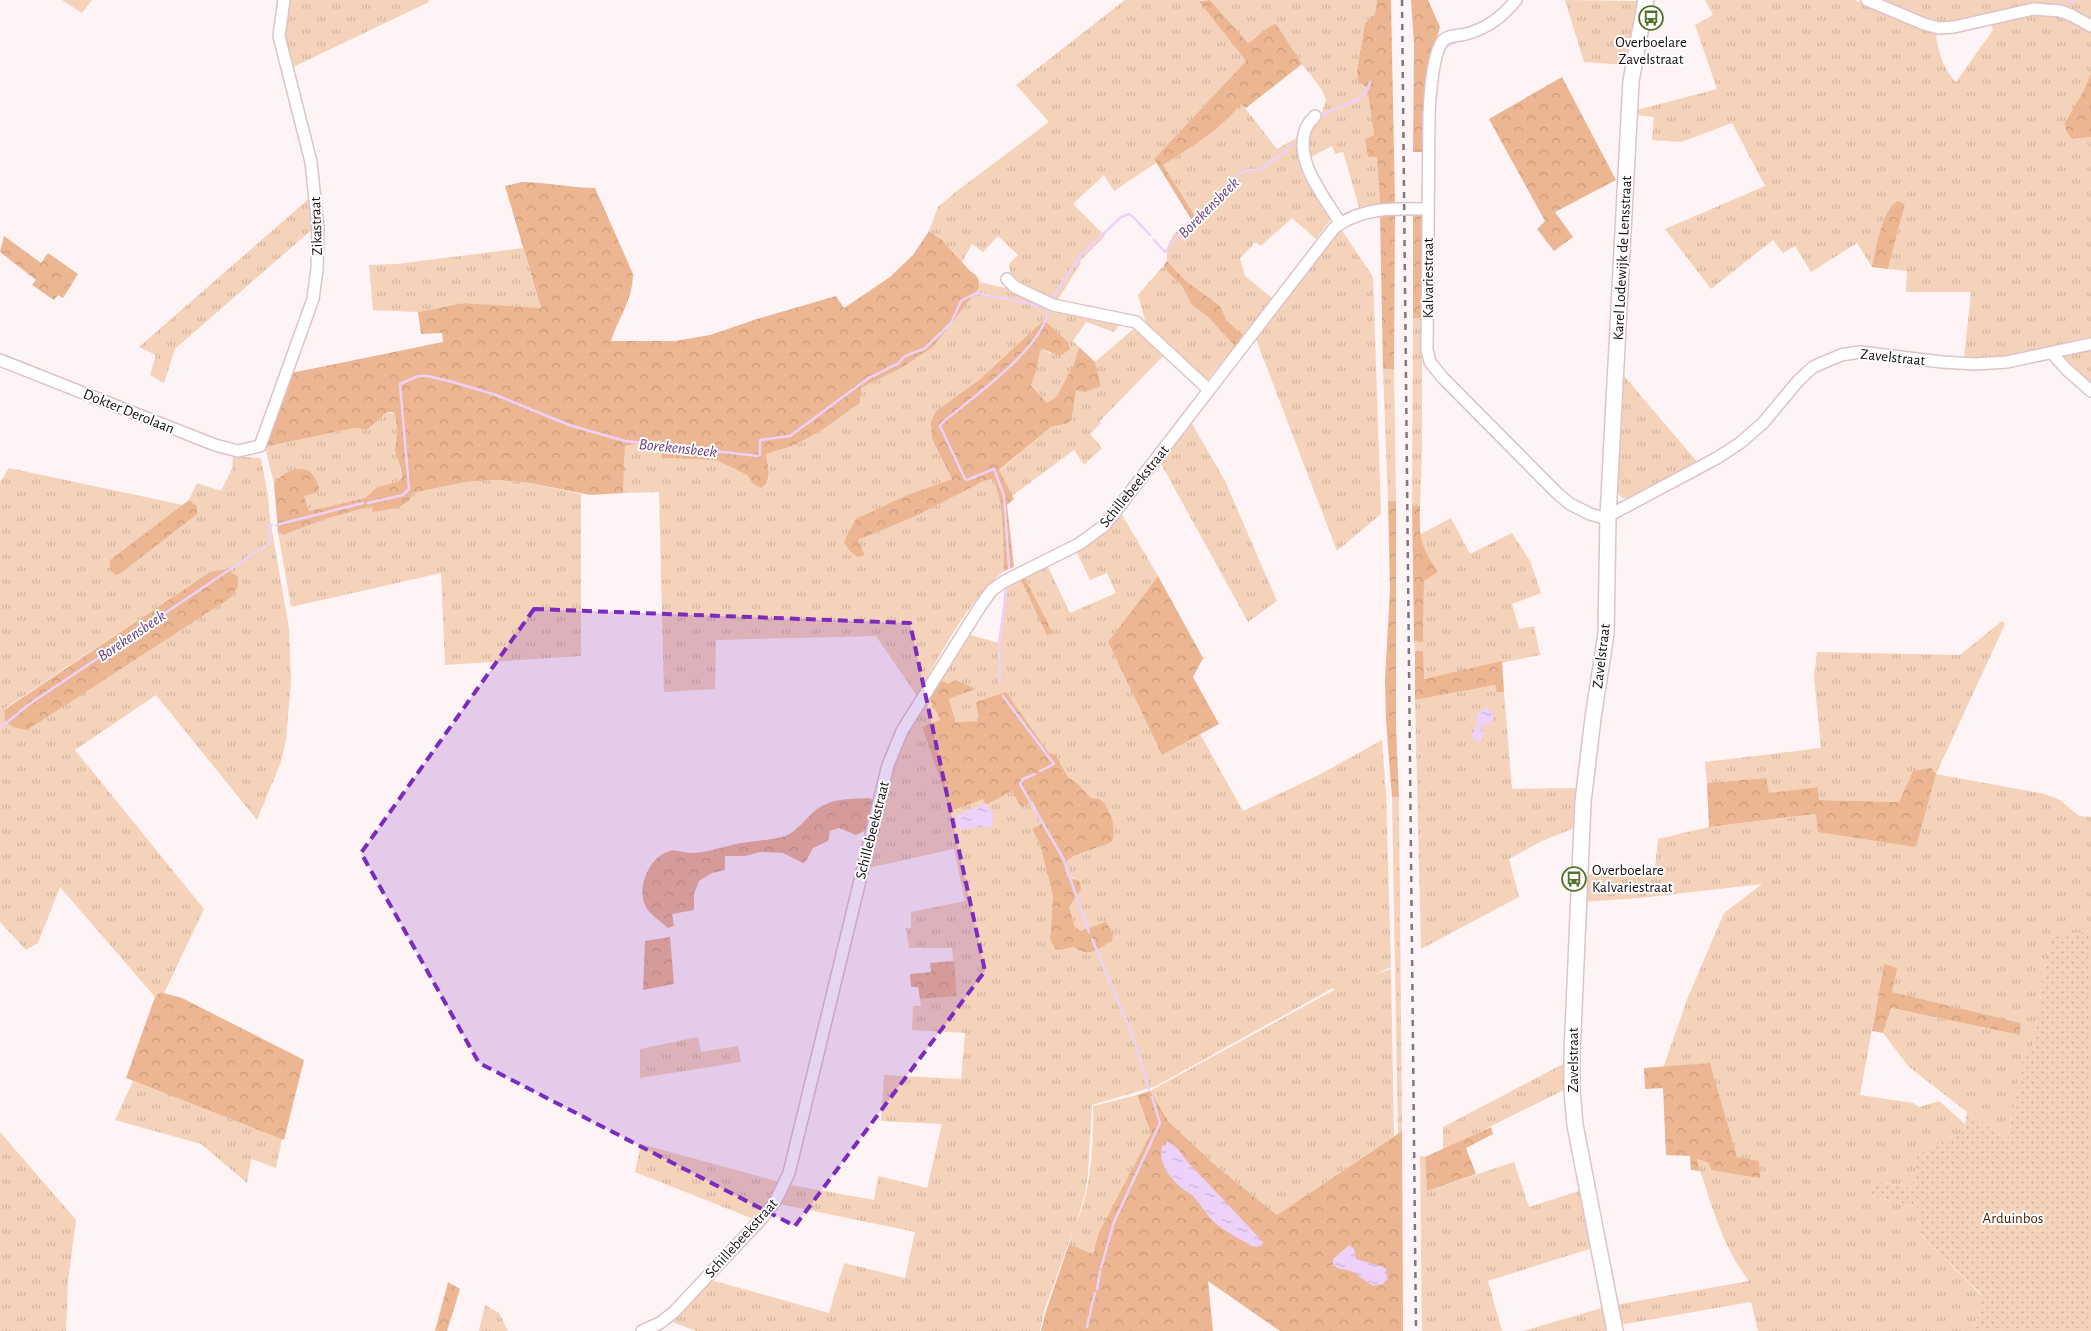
<svg xmlns="http://www.w3.org/2000/svg" width="2091" height="1331" viewBox="0 0 2091 1331" font-family="'Alegreya Sans',sans-serif">
<defs>
<pattern id="grass-tufts" width="24" height="20" patternUnits="userSpaceOnUse" patternTransform="scale(1.25)"><rect width="24" height="20" fill="#f5d2ba"/><path d="M3 7l-1-3M5 7V3M7 7l1-3M15 17l-1-3M17 17v-4M19 17l1-3" fill="none" stroke="#d1b39f"/></pattern>
<pattern id="forest-crowns" width="20" height="18" patternUnits="userSpaceOnUse" patternTransform="scale(1.25)"><rect width="20" height="18" fill="#ebb691"/><path d="M2 6a3 3 0 1 1 6 0M12 15a3 3 0 1 1 6 0" fill="none" stroke="#c99b7c"/></pattern>
<pattern id="park-dots" width="8" height="8" patternUnits="userSpaceOnUse" patternTransform="scale(1.25)"><rect width="8" height="8" fill="#f5d2ba"/><path d="M2 2h.1M6 6h.1" fill="none" stroke="#d1b39f" stroke-width="1.8" stroke-linecap="round"/></pattern>
<pattern id="water-ripples" width="26" height="14" patternUnits="userSpaceOnUse" patternTransform="scale(1.25)"><rect width="26" height="14" fill="#edd1fa"/><path d="M2 4q2-2 4 0t4 0M15 11q2-2 4 0t4 0" fill="none" stroke="#cab2d5"/></pattern>
</defs>
<rect width="100%" height="100%" fill="#fef3f5"/>
<g fill="url(#grass-tufts)" fill-rule="evenodd">
<path d="M62,0H92L82,13Z"/>
<path d="M287,0H428L429,2L289,69L282,39Z"/>
<path d="M1125,0H1200L1246,61L1154,159L1156,163L1114,191L1104,175L1073,204L1105,236L1080,261L1081,263L1057,301C1040,293 1009,287 1009,264L1018,255L998,236L983,252L972,244L962,262L942,240L929,231L938,207L957,191L1049,122L1016,85Z"/>
<path d="M1210,0H1377L1375,14L1365,23L1357,70L1358,82L1367,87L1374,135L1365,139L1377,157L1380,204L1359,207L1343,152L1335,154L1332,146L1309,158L1308,138L1314,122L1322,113L1326,99L1322,90L1311,75L1269,27L1248,43Z"/>
<path d="M1565,0L1637,1L1627,65L1584,62Z"/>
<path d="M1705,0H1854L1921,26L1936,30C1936,48 1944,70 1956,82L1993,30L1990,21C2032,14 2053,7 2091,33V73L2083,92L2072,139L2091,137V338C2049,349 2008,359 1964,358L1971,292H1906L1907,271L1888,269L1905,204L1898,201L1885,218L1872,267L1857,243L1811,272L1795,246L1783,253L1773,240L1711,289L1665,229L1765,186L1732,123L1681,142L1652,140L1654,117L1637,115V110L1717,89L1695,25L1713,15Z"/>
<path d="M1882,0H2091V23L2074,11L1944,22L1921,18Z"/>
<path d="M1241,103L1277,149L1300,136L1330,220L1316,239L1292,218L1261,246L1255,242L1240,259L1245,276L1272,298L1243,335L1227,321L1220,306L1186,281L1167,261V248L1173,235L1195,216L1163,165C1191,147 1221,129 1241,103Z"/>
<path d="M312,196L316,226L175,349L164,383L150,375L156,355L139,347Z"/>
<path d="M1341,229L1373,277L1381,514L1337,551L1256,339L1334,235Z"/>
<path d="M523,248L541,308L464,303L418,312L373,310L369,265L397,264Z"/>
<path d="M1164,265L1167,271L1182,286L1191,304L1208,317L1235,346L1207,380L1146,324L1138,295Z"/>
<path d="M980,282L1009,289L1049,307L1121,322L1114,332L1086,322L1073,341L1079,347L1075,364L1057,396L1047,403L1031,384L1037,369L1040,351L1043,349L1051,354L1044,320L979,380L936,411L932,439L952,479L906,496L845,542L865,555L858,540L916,516L984,481L992,479C1006,499 1003,547 1004,571C965,603 942,653 917,696L876,636L716,640L715,689L664,692L659,492L623,493L625,446L662,439V458L716,460L747,475L753,484L761,488C774,481 768,466 766,454L795,445L822,430L860,403L861,388L901,368L933,347L979,288Z"/>
<path d="M1413,318H1422V453L1420,506L1412,505Z"/>
<path d="M1137,326L1166,353L1100,421L1101,423L1090,434L1102,448L1084,465L1074,450L1012,496L999,471L1051,427L1069,423L1076,390L1101,386L1095,362Z"/>
<path d="M2091,347V386L2062,358L2064,354Z"/>
<path d="M1383,369H1394L1396,501H1388Z"/>
<path d="M1624,376L1699,464L1628,498H1623L1619,495L1616,488Z"/>
<path d="M387,412L395,414L397,428L395,443L402,478L397,482L377,487L365,498L309,511L293,470L280,476L274,483L265,447L354,428L367,430Z"/>
<path d="M1191,422L1225,481L1277,601L1248,622L1160,462Z"/>
<path d="M233,456L258,458L261,459L268,496L270,520L289,628L291,680L286,740L281,762L257,820L156,695L75,750L204,909L164,993L160,992L155,997L60,887L38,943L26,950L0,922V482L9,468L183,505L110,560L197,506L189,500L197,483L221,491L232,469ZM210,572L5,721L4,709Z"/>
<path d="M497,480L530,483L581,494V656L445,665L441,573L291,607L278,532L283,535C311,524 340,512 369,506C380,504 392,507 404,505L413,493L465,482Z"/>
<path d="M1121,513L1158,576L1108,642L1162,755L1200,734L1243,811L1319,775L1382,740L1386,795L1391,967L1374,975L1391,969L1394,1136L1277,1215L1215,1165L1169,1122L1150,1091L1334,990L1333,988L1156,1086L1092,1105L1088,1173L1085,1194L1077,1221C1091,1193 1094,1137 1093,1106L1137,1095L1151,1133L1098,1234L1093,1254L1069,1244L1074,1228L1044,1311L1040,1331H696L672,1322L711,1280L829,1313L844,1263L905,1278L915,1232L780,1204L791,1185L874,1200L878,1176L927,1188L942,1124L881,1121L884,1075L961,1079L965,1033L912,1030L913,1006H921L920,999L957,996L952,948H909L906,928H911V912L965,901L954,849L868,868L897,753L928,696L940,720L922,728L952,811L983,798L986,805L1012,791L1032,802L1042,823L1032,829L1040,845L1053,896L1050,939L1056,949L1061,950L1074,947C1089,959 1097,949 1112,941L1106,923L1081,931L1075,927L1069,907L1081,890L1074,878L1067,876L1065,870L1067,861L1074,856L1112,842L1099,799L1091,798L1076,782L1068,777L1061,763L1049,753L1006,692L979,721L956,722L949,699L976,689L950,685L938,679L967,634L999,643L1005,587L1020,578L1047,636L1053,633L1024,576L1047,565L1070,613L1116,593L1107,573L1090,580L1076,551L1100,537Z"/>
<path d="M1451,518L1470,554L1512,533L1530,561L1541,593L1512,604L1519,629L1534,626L1540,655L1423,679V652L1415,651L1414,641H1423L1424,581L1438,572L1423,549L1419,535Z"/>
<path d="M2002,621L2005,624L1936,774L2045,794L2060,800L2079,816L2091,817V931L2050,937L2033,1045L2025,1052L2007,1140L1967,1112L1909,1067L1883,1033L1890,1008L2018,1035L2021,1023L1891,992L1884,964L1860,1095L1913,1103L1919,1107L1939,1101L1965,1124L1964,1131L1917,1155L1913,1188L1874,1181L1871,1196L1918,1208L1919,1233L1982,1296L1974,1331H1758L1751,1302L1619,1325L1615,1305L1749,1281C1721,1245 1711,1201 1696,1159L1709,1163L1737,1158L1710,1063L1663,1068L1688,997L1724,913L1762,884L1640,898L1582,902V875L1655,868L1658,839L1709,827L1817,814L1916,847L1913,771L1899,802L1819,800L1818,787L1769,794L1765,778L1707,783L1705,762L1821,748L1814,676L1817,652L1960,655Z"/>
<path d="M1495,685L1497,692H1504L1512,789L1579,788L1577,827L1542,841L1509,859L1519,897L1421,949L1415,700Z"/>
<path d="M1392,797H1399L1402,1131L1398,1134Z"/>
<path d="M698,1037L701,1052L738,1046L741,1062L640,1078V1049Z"/>
<path d="M1565,1063L1564,1090L1443,1150V1127Z"/>
<path d="M133,1081L282,1139L276,1168L251,1159L247,1183L201,1144L115,1120Z"/>
<path d="M0,1132L76,1220L68,1282L66,1331H0Z"/>
<path d="M641,1144L780,1182L776,1193L756,1220L635,1172Z"/>
<path d="M1420,1156L1425,1157L1427,1191L1514,1162L1529,1207L1579,1191L1592,1248L1488,1281L1502,1331H1422Z"/>
<path d="M485,1305L499,1313L508,1331H479Z"/>
<path d="M1605,1307L1609,1331H1523Z"/>
</g>
<g fill="url(#forest-crowns)">
<path d="M1210,0L1248,43C1258,37 1265,27 1276,24L1302,64L1246,108L1241,104C1221,129 1191,147 1163,165L1195,216L1191,219L1154,159L1246,61L1199,1Z"/>
<path d="M1377,0H1391L1395,203L1380,204L1377,157H1368L1365,139L1374,135L1367,87L1358,82L1357,70L1365,23L1375,14Z"/>
<path d="M1411,0H1428L1440,27L1431,60L1424,152H1413L1414,45Z"/>
<path d="M2091,73V137L2072,139L2066,131L2065,123L2083,92Z"/>
<path d="M1562,77L1616,180L1555,212L1573,237L1554,251L1537,229L1545,221L1489,119Z"/>
<path d="M522,182C546,182 570,188 595,188L633,274C633,299 618,319 611,341H675L710,335L757,319L836,296L844,308L890,277L913,255L929,231L942,240L970,271C977,275 980,279 979,288L933,347L901,368L861,388L860,403L822,430L795,445L766,454C768,466 773,481 761,488L753,484L747,475L716,460L662,458L661,440L625,446L623,493L590,495L530,483L497,480L465,482L413,493C409,509 387,509 373,512L371,506L325,519L283,535L278,532L274,483C284,470 308,461 316,480C318,485 320,487 318,492L304,496L309,511L365,498L377,487L397,482L402,478L401,469L395,450L397,428L395,414L392,412H387L367,430L354,428L265,447L291,373L443,342L442,333L421,334L418,312L464,303L541,308L505,186Z"/>
<path d="M1898,201L1905,204L1888,269L1872,267C1876,250 1882,209 1898,201Z"/>
<path d="M1413,214H1420L1423,219L1422,318H1413Z"/>
<path d="M1380,215H1395L1394,369H1383Z"/>
<path d="M4,236L41,263L48,253L78,274L63,298L58,295L54,300L32,285L36,280L0,252Z"/>
<path d="M1167,261L1186,281L1220,306L1227,321L1243,335L1235,346L1208,317L1191,304L1182,286L1167,271L1164,265Z"/>
<path d="M1044,320L1068,342L1070,349L1060,356L1043,349L1040,351L1037,369L1031,385L1047,403L1057,396L1074,364L1079,347L1095,362L1101,386L1085,392L1076,390L1072,415L1069,423L1051,427L999,470L1014,499L1007,505L1014,567L1004,571C1003,549 1005,496 992,479L984,481L916,516L858,540L865,555L858,557L850,551L844,542L856,519L905,496L952,479L932,439L931,422L936,411L979,380Z"/>
<path d="M189,500L197,506V514L122,572L116,575L110,570V560Z"/>
<path d="M1388,501H1396V728L1399,797H1392L1386,720L1385,680L1390,589Z"/>
<path d="M1412,505L1420,506C1419,539 1420,544 1438,572L1424,581L1423,642L1414,641Z"/>
<path d="M227,569L238,577V587L230,598L27,730L13,727L5,721L4,710L210,572Z"/>
<path d="M1024,576L1053,633L1047,636L1020,578Z"/>
<path d="M1158,576L1203,658L1193,677L1219,724L1162,755L1108,642Z"/>
<path d="M1415,651H1423L1424,679L1502,661L1504,692H1497L1495,685L1415,700Z"/>
<path d="M938,679L949,684L955,680L976,689L949,699L956,722L979,721L976,702L1006,692L1049,753L1056,755L1068,777L1076,782L1091,798L1099,799L1105,804L1112,818L1114,833L1112,842L1074,856L1067,861L1065,870L1067,876L1080,882L1081,890L1069,907L1075,927L1081,931L1106,922L1113,934L1112,941C1097,949 1089,959 1074,947L1061,950L1055,949L1050,939L1053,896L1040,845L1032,829L1042,823L1033,802L1021,807L1012,791L986,805L983,799L951,811L922,727L940,720L928,696Z"/>
<path d="M1931,768L1936,774L1916,847L1818,832L1816,814L1709,827L1707,783L1766,778L1769,793L1818,787L1819,800L1899,802L1913,771Z"/>
<path d="M869,798L873,800L866,830L856,835L839,828L830,831L828,841L813,848L806,861L803,863L783,853L760,852L745,856H725V870L712,873L699,881L694,894V910L672,914L674,926L668,928C662,922 650,915 646,907C636,890 648,859 667,852C676,848 683,854 693,853C709,852 725,846 741,843C755,841 769,840 782,837C800,832 808,812 824,805C837,798 856,799 869,798Z"/>
<path d="M670,937L674,984L643,990L645,941Z"/>
<path d="M954,961L957,996L920,999L918,987H911L910,974L931,972L930,963Z"/>
<path d="M1884,964L1897,968L1892,992L2021,1023L2019,1035L1891,1008L1883,1033L1872,1031Z"/>
<path d="M160,992L182,998L304,1060L284,1140L126,1078L155,997Z"/>
<path d="M1710,1063L1737,1157L1759,1161L1760,1178L1711,1170L1709,1163L1697,1159L1700,1171L1691,1170L1690,1156L1666,1155L1663,1088L1645,1089L1644,1068Z"/>
<path d="M1150,1091L1169,1122L1215,1165L1277,1215L1402,1131L1403,1331H1280L1208,1281L1213,1331H1041L1046,1311L1069,1244L1093,1254L1098,1234L1151,1133L1137,1095Z"/>
<path d="M1491,1127L1493,1134L1466,1148L1476,1174L1427,1191L1425,1157Z"/>
<path d="M448,1282L460,1289L447,1331H435Z"/>
</g>
<path fill="url(#park-dots)" d="M2091,931V1331H1974L1982,1295L1919,1233L1918,1208L1871,1196L1874,1181L1912,1188L1917,1155L1964,1131L1967,1112L2007,1140L2025,1051L2033,1045L2050,937Z"/>
<g fill="url(#water-ripples)">
<path d="M1483,708H1487L1493,713L1494,718L1489,724L1482,725L1481,729L1484,732L1481,741H1475L1472,736C1473,728 1479,725 1477,715Z"/>
<path d="M984,804H987L993,816L992,826C985,829 982,827 975,827C968,828 966,832 958,828L955,819L959,814Z"/>
<path d="M1166,1140L1178,1149L1186,1160L1263,1242L1262,1245L1258,1247L1252,1246C1240,1239 1222,1230 1213,1221C1205,1213 1200,1203 1193,1196C1190,1193 1186,1192 1183,1189C1171,1180 1157,1162 1162,1146L1166,1145Z"/>
<path d="M1349,1245L1354,1249L1356,1259L1386,1268L1387,1279L1383,1284L1373,1286L1351,1271L1337,1268L1333,1265V1259Z"/>
</g>
<g fill="none" stroke-linecap="round" stroke-linejoin="round">
<g stroke="#edd1fa" stroke-width="2.5">
<path d="M1882,0L1917,15"/>
<path d="M2069,2L2075,0"/>
<path d="M2047,5L2058,4"/>
<path d="M1442,54L1447,46L1458,41"/>
<path d="M1321,116C1337,106 1367,103 1370,82"/>
<path d="M1154,240L1165,252L1184,228L1225,191L1233,186L1238,174L1246,170H1259L1285,152L1293,143"/>
<path d="M1051,300L1080,256L1121,217L1129,214L1132,216L1150,235"/>
<path d="M368,503L403,495L409,489L400,384L418,376H427L453,382L496,395L569,425L625,441L758,456L760,455V440L790,436L870,377C881,374 887,367 898,364L905,356L924,349L951,323L961,301L976,293L1027,303L1048,309V308"/>
<path d="M276,525L363,503"/>
<path d="M268,544L270,542L268,526L272,525"/>
<path d="M1009,568L1004,496L994,469L967,480L965,479L940,426L943,422C971,399 1046,346 1048,309"/>
<path d="M1000,684L999,643L1007,588"/>
<path d="M1003,696L1054,764L1040,771"/>
<path d="M0,728L28,705L265,546"/>
<path d="M1035,774L1023,779L1020,784L1063,858L1089,932"/>
<path d="M1092,939L1134,1039L1149,1089"/>
<path d="M1101,1268L1114,1222L1160,1123L1152,1097"/>
<path d="M1097,1289L1100,1271"/>
<path d="M1093,1301L1095,1293"/>
<path d="M1090,1315L1092,1303"/>
<path d="M1087,1327L1089,1317"/>
</g>
<g stroke="#dec3c8" stroke-width="14">
<g id="street">
<path d="M1516,0C1502,17 1488,28 1466,34C1459,36 1446,35 1442,42C1432,57 1430,96 1429,114L1427,350L1430,362L1442,377L1557,493L1570,504L1590,514L1600,517L1608,516L1717,458L1740,443L1763,423L1798,381L1813,367L1841,355L1860,352L1942,362L1975,364L2007,362L2091,344"/>
<path d="M1867,0L1924,24L1939,28L1954,27L2033,9L2060,11L2071,15L2091,26"/>
<path d="M1315,116C1312,119 1308,124 1306,128C1293,161 1325,197 1340,223"/>
<path d="M1007,279L1015,287L1053,305L1136,322L1209,390"/>
<path d="M2052,353L2066,369L2091,391"/>
<path d="M0,360L215,445L238,451L260,446L313,299L317,269L318,228L311,162L279,36L284,0"/>
<path d="M642,1331L660,1323L674,1312L763,1217L776,1200L789,1173L888,765L902,731L981,605L992,590L1005,581L1079,544L1105,525L1334,228C1361,207 1396,208 1428,209"/>
</g>
</g>
<g stroke="#dec3c8" stroke-width="18">
<path id="secondary" d="M1615,1331L1575,1125L1572,1091V1054L1583,802L1593,718L1606,634L1608,516L1631,81L1646,0"/>
</g>
<use href="#street" stroke="#fff" stroke-width="11"/>
<use href="#secondary" stroke="#fff" stroke-width="15"/>
<path stroke="#817779" stroke-width="2.5" stroke-dasharray="6 6" stroke-linecap="butt" d="M1402,0L1416,1331"/>
</g>
<path fill="#7b2cbf" fill-opacity="0.2" stroke="#7b2cbf" stroke-width="4" stroke-dasharray="10 6" stroke-linejoin="round" d="M534,609L910,623L985,971L795,1226L479,1063L361,853Z"/>
<defs>
<g id="bus-ring" transform="scale(1.25)"><circle r="9.5" fill="#fff" stroke="#50732b" stroke-width="1.5"/><path d="M-5-6H5V4H4V6H2V4H-2V6H-4V4H-5ZM-3.5-4V0h7V-4ZM-3.5 1.2v1.5H-2V1.2ZM2 1.2v1.5H3.5V1.2Z" fill="#50732b"/></g>
</defs>
<g fill-rule="evenodd">
<use href="#bus-ring" x="1651" y="18"/>
<use href="#bus-ring" x="1574" y="879"/>
</g>
<g text-anchor="middle" stroke-width="4" stroke-linejoin="round" paint-order="stroke">
<g font-size="15" fill="#150c0e" stroke="#fff">
<text x="1651" y="47">Overboelare<tspan x="1651" dy="17">Zavelstraat</tspan></text>
<text x="1592" y="875" text-anchor="start">Overboelare<tspan x="1592" dy="17">Kalvariestraat</tspan></text>
</g>
<g font-size="15" fill="#150c0e" stroke="#fff">
<text transform="translate(316 226) rotate(-92)" y="5">Zikastraat</text>
<text transform="translate(1622 258) rotate(-87)" y="5">Karel Lodewijk de Lensstraat</text>
<text transform="translate(1428 278) rotate(-90)" y="5">Kalvariestraat</text>
<text transform="translate(1893 357) rotate(6)" y="5">Zavelstraat</text>
<text transform="translate(129 411) rotate(22)" y="5">Dokter Derolaan</text>
<text transform="translate(1134 486) rotate(-51)" y="5">Schillebeekstraat</text>
<text transform="translate(1601 656) rotate(-83)" y="5">Zavelstraat</text>
<text transform="translate(872 830) rotate(-76)" y="5">Schillebeekstraat</text>
<text transform="translate(1573 1060) rotate(-90)" y="5">Zavelstraat</text>
<text transform="translate(741 1238) rotate(-48)" y="5">Schillebeekstraat</text>
</g>
<g font-size="15" fill="#49260a" stroke="#fff">
<text x="2013" y="1223">Arduinbos</text>
</g>
<g font-size="16" font-style="italic" fill="#683d7a" stroke="#fff">
<text transform="translate(1208 207) rotate(-45)" y="6">Borekensbeek</text>
<text transform="translate(678 447) rotate(6)" y="6">Borekensbeek</text>
<text transform="translate(131 635) rotate(-34)" y="6">Borekensbeek</text>
</g>
</g>
</svg>
